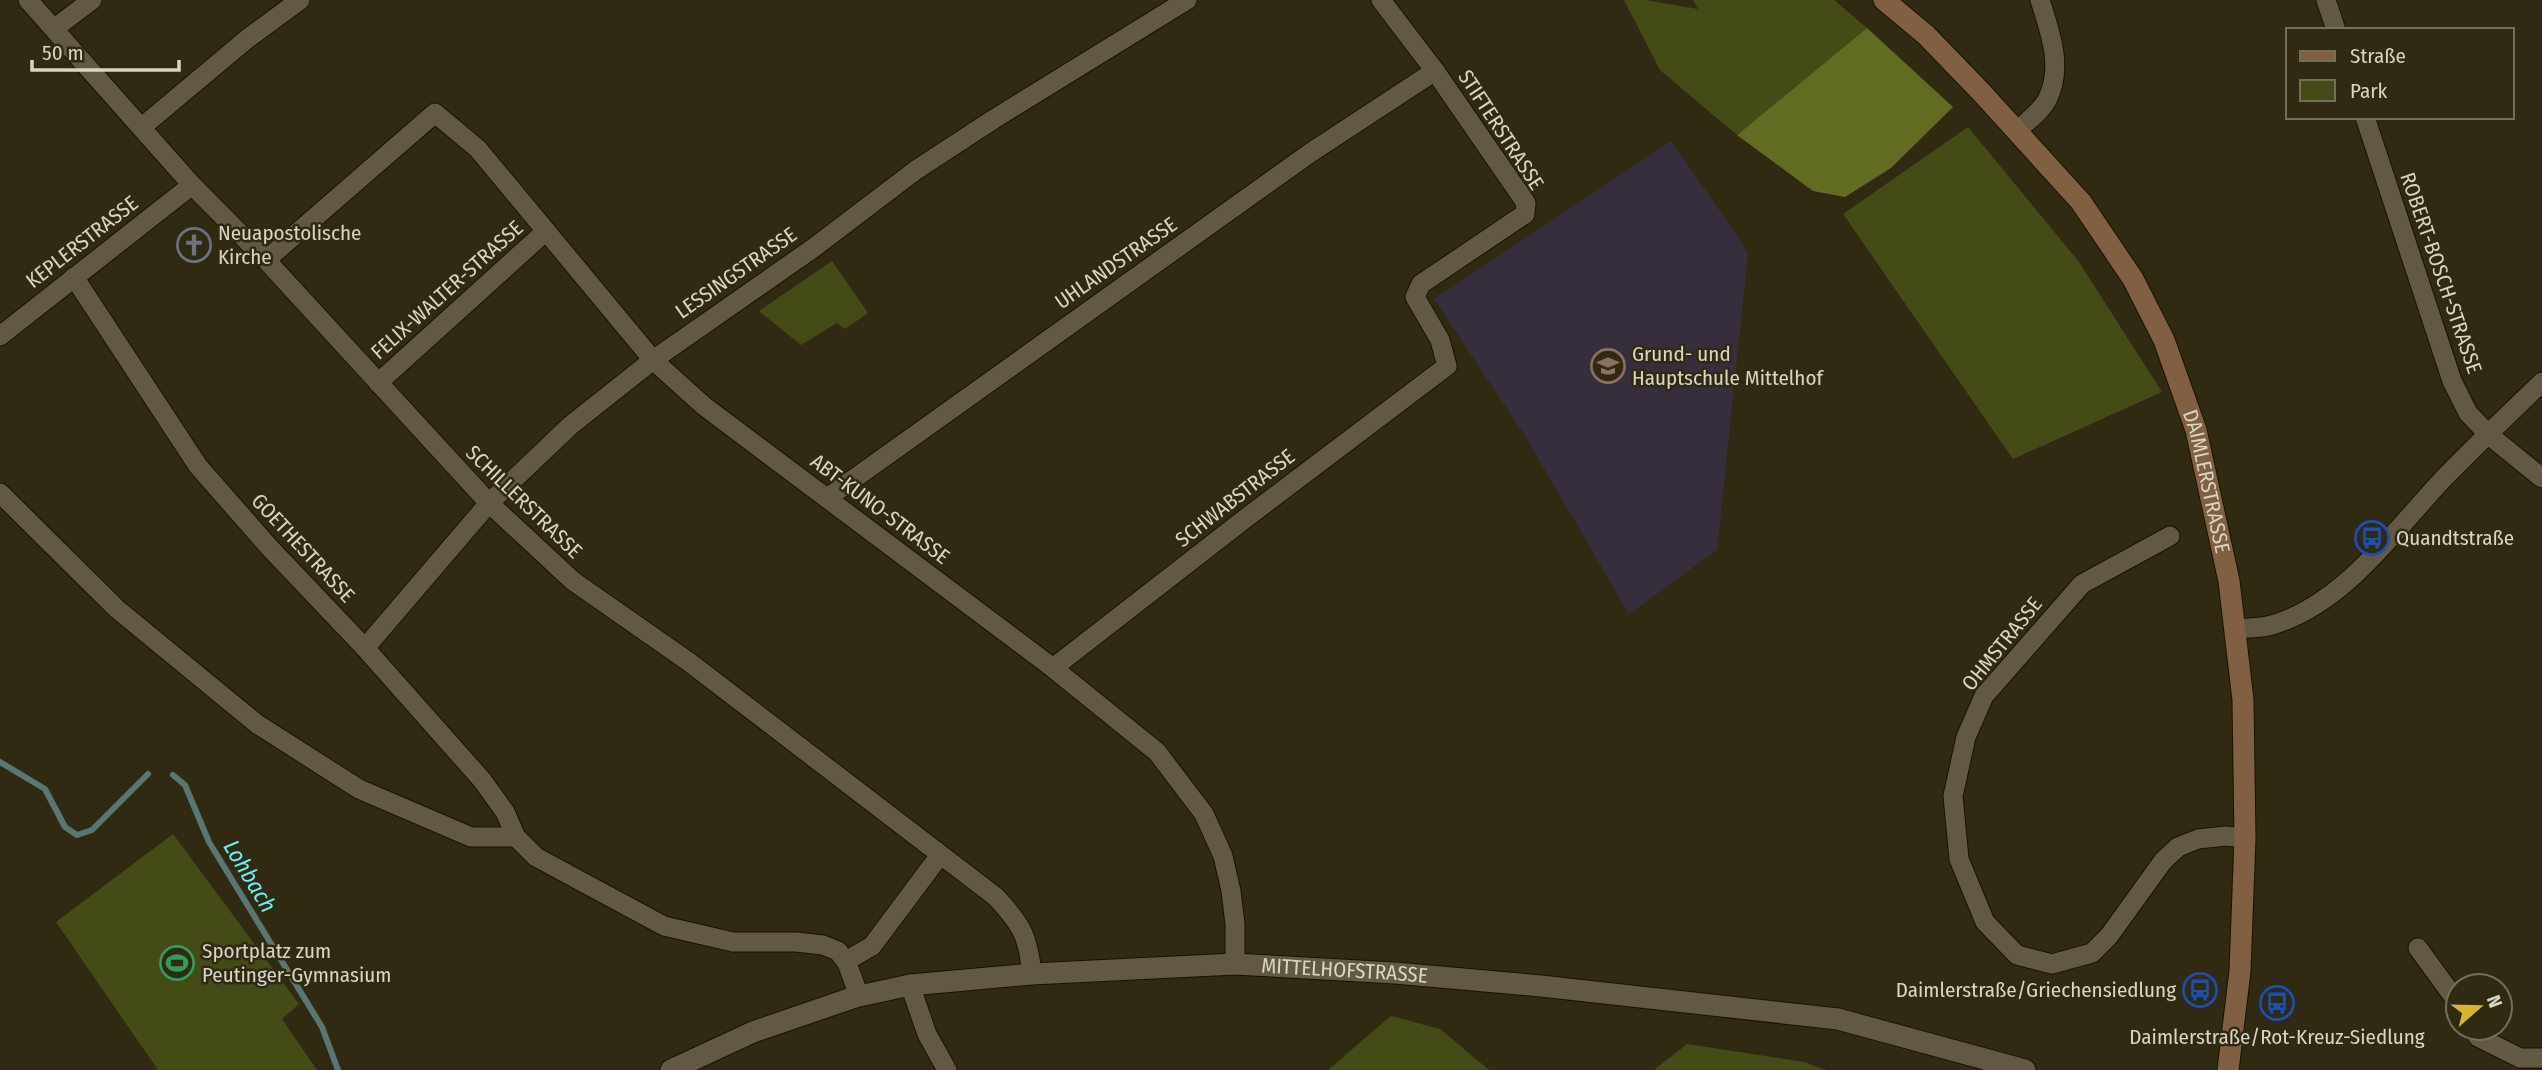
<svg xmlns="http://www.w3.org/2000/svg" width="2542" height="1070" viewBox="0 0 2542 1070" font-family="'Fira Sans Condensed',sans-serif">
<rect width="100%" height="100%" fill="#312a13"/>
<path fill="#362e3d" d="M1671,141L1741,241L1748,254L1717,550L1629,614L1524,434L1434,299Z"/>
<g fill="#444b17">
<path d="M1624,0H1646L1698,9L1693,0H1834L1867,28L1737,135L1660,70Z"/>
<path d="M1968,127L2079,262L2162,392L2013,459L1843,214Z"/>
<path d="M832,261L868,313L845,329L837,323L801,345L759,311Z"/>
<path d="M173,834L299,1004L282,1019L317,1070H158L56,922Z"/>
<path d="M1391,1016L1440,1029L1489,1070H1328Z"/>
<path d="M1687,1044L1804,1062L1826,1070H1654Z"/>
</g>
<path fill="#616c22" d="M1867,28L1953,107L1891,168L1845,197L1813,191L1737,135Z"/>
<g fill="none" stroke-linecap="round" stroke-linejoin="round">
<g stroke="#597673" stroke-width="6">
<path d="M0,762L45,789L65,827L77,835L92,830L148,774"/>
<path d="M173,775L185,785L209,842L322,1027L338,1070"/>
</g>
<g stroke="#191200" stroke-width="21">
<g id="minor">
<path d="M28,0L192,185L266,260L489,503L573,581L689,662L996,897C1022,925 1028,936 1032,974"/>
<path d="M2326,0L2336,30"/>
<path d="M55,28L92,0"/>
<path d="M2365,117L2452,381L2468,413L2489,435L2542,478"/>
<path d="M142,127L247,39L300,0"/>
<path d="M2017,131C2027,121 2042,111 2048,98C2063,66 2050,32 2040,0"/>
<path d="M266,260L435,113L478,149L653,360L704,406L1053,668L1157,752L1204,814L1223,856L1231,891L1235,924V964"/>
<path d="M74,277L198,466L269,547L365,648L482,780L505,812L516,837"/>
<path d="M0,336L192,185"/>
<path d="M378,383L546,231"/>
<path d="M0,493L117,609L257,724L359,789L471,837H516L536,857L664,926L733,942H796L823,945L838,951L847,963L859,996"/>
<path d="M827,498L1310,153L1435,71"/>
<path d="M2170,536L2082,584L1984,696L1966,737L1953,796L1959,859L1985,922L2017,955L2052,964L2092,953L2109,936L2163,861L2178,847L2198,839L2226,836L2245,838"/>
<path d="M2235,629C2247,628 2261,628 2272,625C2345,604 2396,528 2446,476C2477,444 2510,413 2542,382"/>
<path d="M365,648L489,503L571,425L653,360L812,249L916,170L994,119L1187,0"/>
<path d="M1053,668L1246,518L1447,366L1440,340L1415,297L1421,284L1525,214L1526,203L1435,71L1381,0"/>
<path d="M2418,948L2458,1003"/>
<path d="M846,961L872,946L940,855"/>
<path d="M910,985L927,1034L947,1070"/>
<path d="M2473,1028L2478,1037L2520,1058H2542"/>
</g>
</g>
<g stroke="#191200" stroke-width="23">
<g id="tertiary">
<path id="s1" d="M671,1070L753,1032L855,997L910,985L1032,974L1235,964L1395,973L1541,986L1838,1019L2025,1070"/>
</g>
</g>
<g stroke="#191200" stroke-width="23">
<g id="secondary">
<path id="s2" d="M1884,0L1926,35L1982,93L2081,202L2133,279L2164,340L2196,430L2229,581L2243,700L2245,838L2240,971L2228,1070"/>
</g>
</g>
<use href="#minor" stroke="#615941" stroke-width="19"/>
<use href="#tertiary" stroke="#615941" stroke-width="21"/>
<use href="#secondary" stroke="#815f42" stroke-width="21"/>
</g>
<defs>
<g id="church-ring" transform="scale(1.75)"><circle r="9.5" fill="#312a13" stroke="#6b7280" stroke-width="1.5"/><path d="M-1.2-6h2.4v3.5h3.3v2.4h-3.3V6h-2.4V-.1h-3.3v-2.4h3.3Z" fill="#6b7280"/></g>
<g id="school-ring" transform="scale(1.75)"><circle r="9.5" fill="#312a13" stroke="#8d6e63" stroke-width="1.5"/><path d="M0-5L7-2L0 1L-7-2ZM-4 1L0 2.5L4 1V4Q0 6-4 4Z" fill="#8d6e63"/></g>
<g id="bus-ring" transform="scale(1.75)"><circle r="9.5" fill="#312a13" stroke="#1a4fb4" stroke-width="1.5"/><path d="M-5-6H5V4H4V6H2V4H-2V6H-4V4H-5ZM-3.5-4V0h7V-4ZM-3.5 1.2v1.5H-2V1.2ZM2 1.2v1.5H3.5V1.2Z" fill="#1a4fb4"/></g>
<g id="stadium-ring" transform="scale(1.75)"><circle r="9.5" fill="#312a13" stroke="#2e9e5b" stroke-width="1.5"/><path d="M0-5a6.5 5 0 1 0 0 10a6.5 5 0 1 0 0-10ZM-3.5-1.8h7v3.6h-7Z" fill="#2e9e5b"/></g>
</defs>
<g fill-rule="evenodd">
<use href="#church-ring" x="194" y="245"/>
<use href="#school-ring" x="1608" y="366"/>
<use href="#bus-ring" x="2372" y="538"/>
<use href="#stadium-ring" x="177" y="963"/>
<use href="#bus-ring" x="2200" y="990"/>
<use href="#bus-ring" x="2277" y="1003"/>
</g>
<g text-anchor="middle" stroke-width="5" stroke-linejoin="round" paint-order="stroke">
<g font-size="21" fill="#d8d4c6" stroke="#312a13">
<text transform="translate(1501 130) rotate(57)" y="7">STIFTERSTRASSE</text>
<text transform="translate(82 242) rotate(-38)" y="7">KEPLERSTRASSE</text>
<text transform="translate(1116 263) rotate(-35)" y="7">UHLANDSTRASSE</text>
<text transform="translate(736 273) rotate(-35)" y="7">LESSINGSTRASSE</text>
<text transform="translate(2441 273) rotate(71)" y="7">ROBERT-BOSCH-STRASSE</text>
<text transform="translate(447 290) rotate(-42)" y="7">FELIX-WALTER-STRASSE</text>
<text dy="7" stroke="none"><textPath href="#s2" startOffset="592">DAIMLERSTRASSE</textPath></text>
<text transform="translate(1235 498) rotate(-38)" y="7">SCHWABSTRASSE</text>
<text transform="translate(524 502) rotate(44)" y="7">SCHILLERSTRASSE</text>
<text transform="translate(880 509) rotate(37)" y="7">ABT-KUNO-STRASSE</text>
<text transform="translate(303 548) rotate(47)" y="7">GOETHESTRASSE</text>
<text transform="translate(2002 644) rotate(-51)" y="7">OHMSTRASSE</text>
<text dy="7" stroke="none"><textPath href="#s1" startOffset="690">MITTELHOFSTRASSE</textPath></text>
</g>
<g font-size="21" fill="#d8d4c6" stroke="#312a13" text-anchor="start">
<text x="218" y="240">Neuapostolische<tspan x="218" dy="24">Kirche</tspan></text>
<text x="1632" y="361">Grund- und<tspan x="1632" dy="24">Hauptschule Mittelhof</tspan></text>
<text x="2396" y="545">Quandtstraße</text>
<text x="202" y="958">Sportplatz zum<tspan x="202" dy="24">Peutinger-Gymnasium</tspan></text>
<text x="2176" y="997" text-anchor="end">Daimlerstraße/Griechensiedlung</text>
<text x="2277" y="1044" text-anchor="middle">Daimlerstraße/Rot-Kreuz-Siedlung</text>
</g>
<g font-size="23" font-style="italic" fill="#65f2f8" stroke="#312a13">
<text transform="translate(250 876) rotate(59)" y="8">Lohbach</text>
</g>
</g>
<rect x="2286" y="28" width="228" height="91" fill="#312a13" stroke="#746e5b" stroke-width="2"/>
<rect x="2300" y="51" width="35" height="10" fill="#815f42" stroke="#746e5b" stroke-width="2"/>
<text x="2350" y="63" font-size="21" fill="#d8d4c6">Straße</text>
<rect x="2300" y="80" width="35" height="21" fill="#444b17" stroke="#746e5b" stroke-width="2"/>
<text x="2350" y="98" font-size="21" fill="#d8d4c6">Park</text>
<g transform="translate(2479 1007) rotate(70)"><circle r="33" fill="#312a13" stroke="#746e5b" stroke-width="2"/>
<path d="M0-5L12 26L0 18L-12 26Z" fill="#d8b434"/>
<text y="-10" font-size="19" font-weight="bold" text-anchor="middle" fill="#d8d4c6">N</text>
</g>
<path d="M32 60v10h147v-10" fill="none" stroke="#d8d4c6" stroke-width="3.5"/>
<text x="42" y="60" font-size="21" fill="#d8d4c6" stroke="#312a13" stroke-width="5" paint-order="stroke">50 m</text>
</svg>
